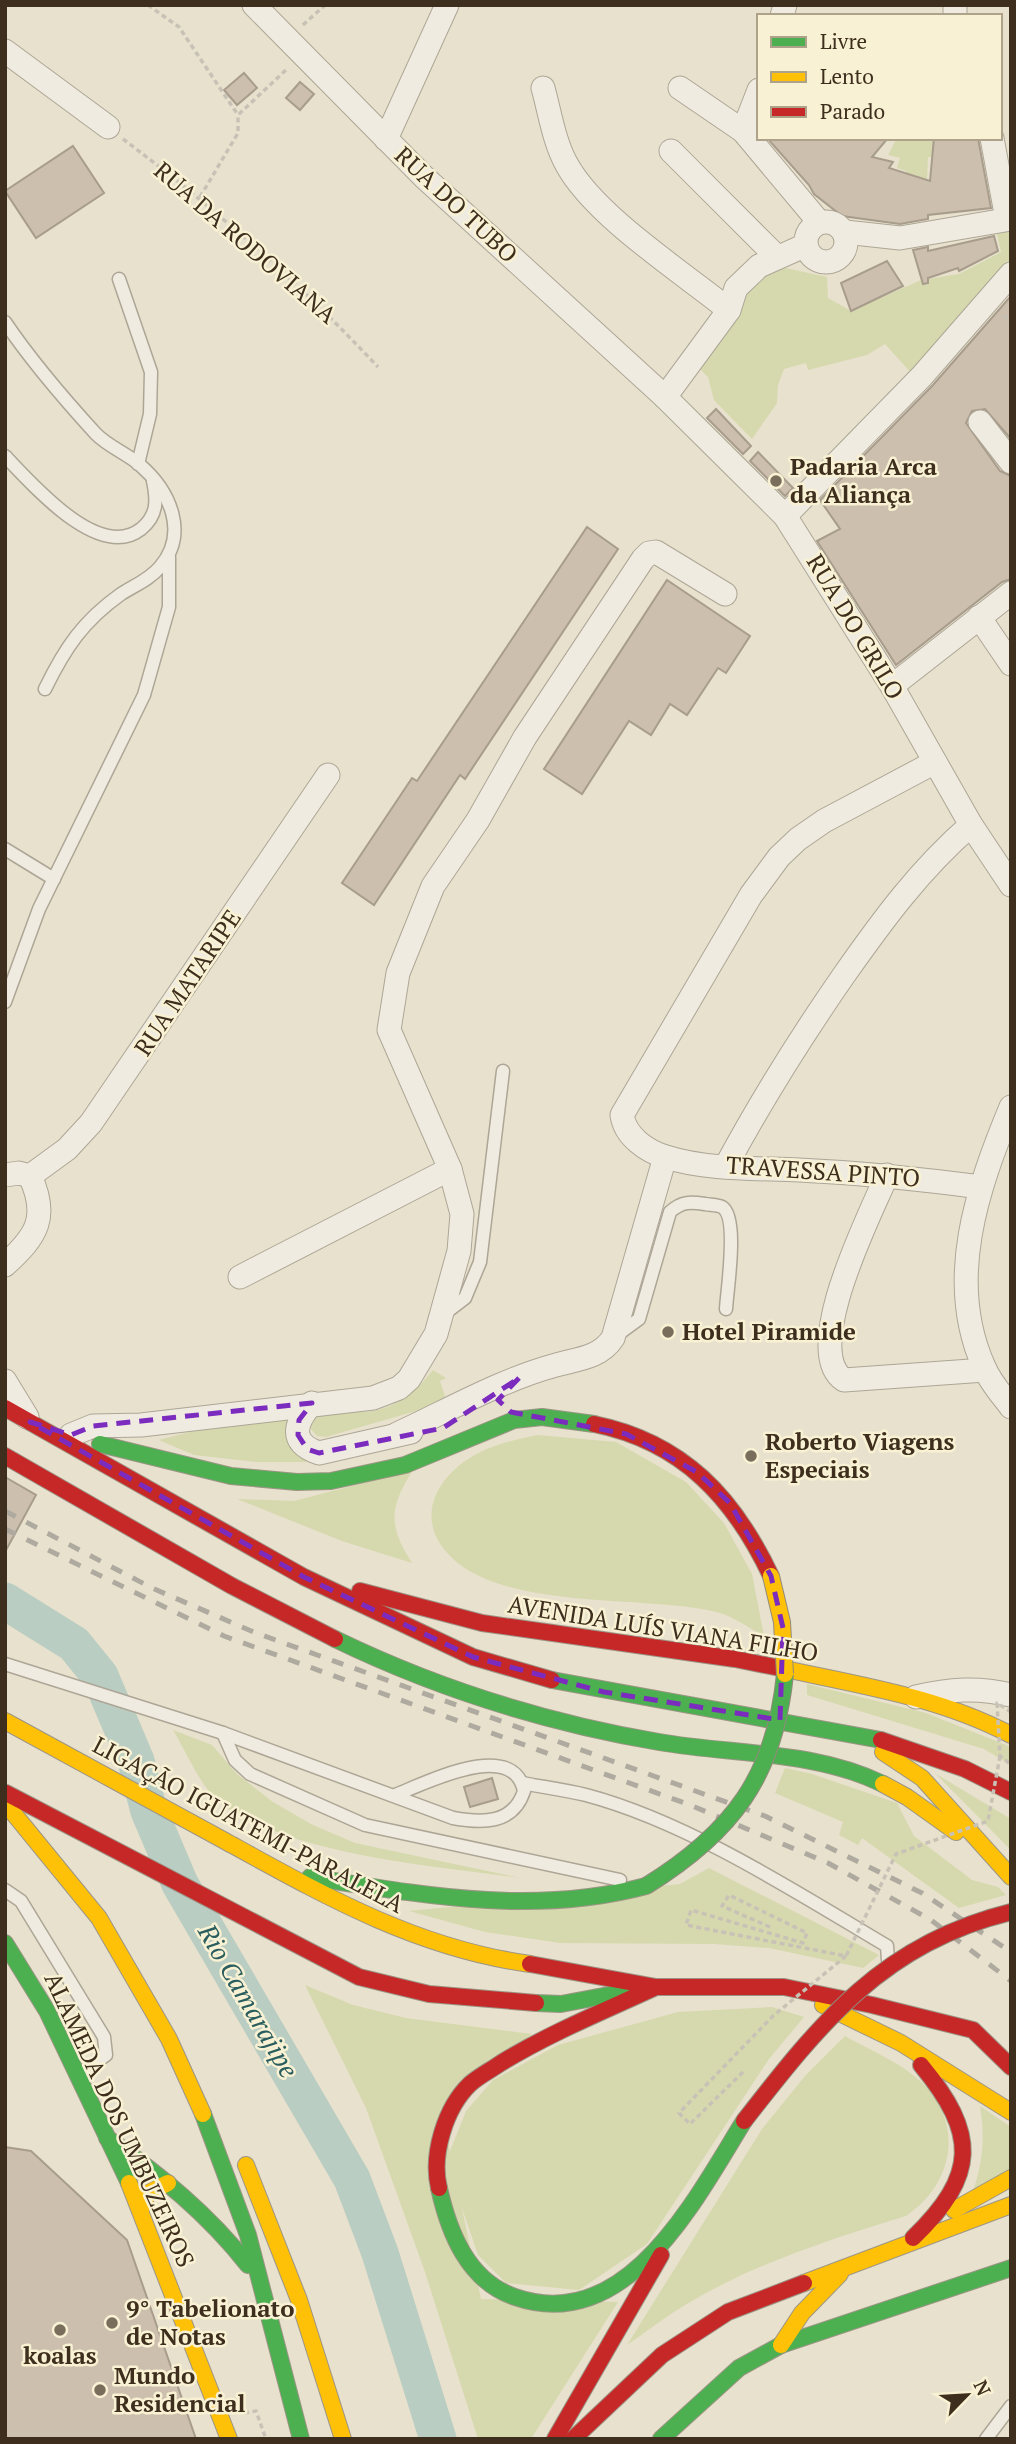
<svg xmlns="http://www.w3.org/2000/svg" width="1016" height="2444" viewBox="0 0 1016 2444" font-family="'PT Serif',serif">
<rect width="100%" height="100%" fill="#e8e1cd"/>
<g fill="#d6d9ae">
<path d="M897,138H930L951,144V159L928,157L927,180L905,177L906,171L897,168L900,158L888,155Z"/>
<path d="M1011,231V267L914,376L885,344L867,355L808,370L806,363L784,369L778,385L777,403L752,439L714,400L708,377L696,365L739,289L776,266L827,277L828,298L851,311L921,280L959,274L1001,252L997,234Z"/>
<path d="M433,1370L446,1378L440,1381L447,1402L326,1437L317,1436L311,1429L313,1416C332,1408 343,1412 363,1412C393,1411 416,1392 433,1370Z"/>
<path d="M288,1414C287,1432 295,1449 307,1462H257L194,1455L159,1440L224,1423Z"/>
<path d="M538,1435L616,1442L686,1482L724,1523L752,1574L764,1636C749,1628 733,1616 716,1612C642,1593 471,1616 435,1534C426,1511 435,1489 452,1472C475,1449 507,1441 538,1435Z"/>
<path d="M413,1470C389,1508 388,1525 412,1563L342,1541L237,1499L294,1501Z"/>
<path d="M807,1684L926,1713L1011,1747V1765L984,1749L807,1695Z"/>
<path d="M173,1730L212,1745L237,1774L273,1802L311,1824L355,1843L521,1878C439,1867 277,1854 215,1798C200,1784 184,1748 173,1730Z"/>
<path d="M785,1768L812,1774L897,1803L914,1836L972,1880L998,1887L1006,1895L959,1908L862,1838L858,1845L839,1835L843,1822L775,1793Z"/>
<path d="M936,1774L1011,1819V1850Z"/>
<path d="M709,1868L879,1955L863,1968L769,1948L714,1944L560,1943L485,1932L409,1911L680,1884Z"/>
<path d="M305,1985L353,2005L406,2018L532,2034L441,2109L481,2299L618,2302L531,2439H478L425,2272L366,2108Z"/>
<path d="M772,2007L804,2017L769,2059L647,2244L579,2290L506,2283L478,2255L446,2161L466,2111L493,2080L558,2045L678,2012Z"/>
<path d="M845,2036C869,2050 898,2061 919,2080C965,2121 955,2183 906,2216C831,2239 753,2264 685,2305C665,2317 646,2332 627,2345L762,2129L805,2076Z"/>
<path d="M980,2106L1011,2127V2188L970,2200C982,2167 986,2142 980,2106Z"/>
</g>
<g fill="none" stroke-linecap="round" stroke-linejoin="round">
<path stroke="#b9cdc2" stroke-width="37" d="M5,1601L74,1644L100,1676L136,1761L149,1811L180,1884L352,2179L380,2253L438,2439"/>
</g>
<g fill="#ccbfae" stroke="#a89c8c" stroke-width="2">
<path d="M244,73L257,88L237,105L224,90Z"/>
<path d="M300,82L314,94L300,110L286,98Z"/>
<path d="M767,138H888L872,157L893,162L889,168L930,181L934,138H978L991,208L928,215V219L900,224L842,216L814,194L809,185Z"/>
<path d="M73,146L104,193L36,238L5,191Z"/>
<path d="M994,236L998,251L959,271L958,268L928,278V283L923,284L913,250L928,247V251Z"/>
<path d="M887,261L903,286L851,311L841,283Z"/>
<path d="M1011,296V439L985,409L972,411L966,423L1000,471L1011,476V579L1002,582L896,665L817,541L840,529L820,500L933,385Z"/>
<path d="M716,409L751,446L743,454L707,418Z"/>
<path d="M758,452L793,488L785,496L750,461Z"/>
<path d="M587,527L618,549L465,779L460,775L374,905L342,883L412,778L417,781Z"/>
<path d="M667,580L750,636L726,673L718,668L687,715L670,704L651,735L629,721L582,794L544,769Z"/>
<path d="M5,1477L36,1495L5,1552Z"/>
<path d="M492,1778L498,1799L470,1807L464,1787Z"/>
<path d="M5,2147L31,2151L127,2240L196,2439H5Z"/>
</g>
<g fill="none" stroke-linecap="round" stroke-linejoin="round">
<g stroke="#ada696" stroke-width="15">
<g id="lane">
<path d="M119,279L151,372L150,414L138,464"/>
<path d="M5,322C32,362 64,399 96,434C109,447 126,453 140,465C170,491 189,533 160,567C149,580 135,585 121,594C83,621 65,648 45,689"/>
<path d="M5,456C32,484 99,562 141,529C158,515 157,500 153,481"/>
<path d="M5,849L54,879"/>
<path d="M5,1002L39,909L144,695L169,607V557"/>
<path d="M444,1314L465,1298L480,1262L503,1071"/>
<path d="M613,1338L639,1319L670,1212C682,1201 691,1202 705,1204C710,1205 718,1205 722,1207C739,1217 727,1290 726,1309"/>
<path d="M5,1664L223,1733L453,1818C481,1823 513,1825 524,1791C513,1738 426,1783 395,1795"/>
<path d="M223,1733L235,1760L250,1774L365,1825L620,1880"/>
<path d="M522,1783C543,1787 565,1790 586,1795C688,1822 796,1892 887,1946L888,1960"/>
<path d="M5,1890L21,1901L104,2037L106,2055L79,2075"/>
<path d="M986,2439L1011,2406"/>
</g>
</g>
<g stroke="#ada696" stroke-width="25">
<g id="street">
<path d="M254,5L424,177L665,397L785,516L892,686L971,825L1011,885"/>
<path d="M955,5V16"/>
<path d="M782,16L785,5"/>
<path d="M5,51L108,127"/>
<path d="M543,88C550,113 554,142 567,165C595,216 682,272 729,310"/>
<path d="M680,88L743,131L819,222"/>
<path d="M743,131L759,90"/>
<path d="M992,138L1007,219"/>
<path d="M386,139L447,5"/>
<path d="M671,151L776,256"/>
<circle cx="826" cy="242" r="20"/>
<path d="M845,232L900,238L1011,219"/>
<path d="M665,397L729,310L736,288L759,266L806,245"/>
<path d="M980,422L1011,462"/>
<path d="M785,516L922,376L1011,274"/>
<path d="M979,617L1011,664"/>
<path d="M892,686L1011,593"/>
<path d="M935,762L824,821L798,839L779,857L751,895L622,1115C625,1136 646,1151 666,1157C707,1170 756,1168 799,1170C860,1173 920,1179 981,1187"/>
<path d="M1011,1107C977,1189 945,1281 984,1367C990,1382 1002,1395 1011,1407"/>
<path d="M726,1166C762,1099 801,1037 844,975C882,921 920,869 971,825"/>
<path d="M5,1175L19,1173L30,1176L67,1149L91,1123L328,775"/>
<path d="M887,1175C871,1213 800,1351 844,1380L985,1370"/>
<path d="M5,1265C37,1236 49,1217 30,1176"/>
<path d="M240,1277L450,1169"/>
<path d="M5,1381L27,1417"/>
<path d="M312,1403C295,1423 288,1442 319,1453L411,1432"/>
<path d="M397,1434C449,1410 501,1380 556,1365C577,1359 600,1358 613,1338L665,1157"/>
<path d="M71,1435L93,1426L141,1425L373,1398L399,1388L409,1379L436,1334L459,1251L462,1214L450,1169L389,1030L398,973L433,886L478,820L525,737L643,559L649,553L656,552L725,594"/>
<path d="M916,1697C950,1689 977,1687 1011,1695"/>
</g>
</g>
<g stroke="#9c9586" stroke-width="18">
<g id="fast">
<path d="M100,1444L231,1476L297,1482L331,1481L405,1465L514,1420L542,1417L594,1424"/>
<path d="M335,1639C436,1688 548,1723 659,1742C733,1755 814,1750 883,1784"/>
<path d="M552,1680L881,1740"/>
<path d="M310,1877C422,1895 534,1916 646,1886"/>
<path d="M5,1943L47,2011L129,2183"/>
<path d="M536,2003L561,2004L630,1991"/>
<path d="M203,2114L248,2235L301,2439"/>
<path d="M107,2138C160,2175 208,2214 248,2265"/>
<path d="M439,2188C449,2233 468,2281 515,2297C627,2336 696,2198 744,2121"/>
<path d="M661,2439L739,2368L781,2345L1011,2268"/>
</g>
</g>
<g stroke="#9c9586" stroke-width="18">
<g id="slow">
<path d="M780,1668C859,1685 939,1697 1011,1735"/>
<path d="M5,1721C78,1761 152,1801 225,1841C325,1896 416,1948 530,1964"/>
<path d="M883,1752L922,1778L1011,1877"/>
<path d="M883,1784L907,1797L956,1832"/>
<path d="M5,1803L99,1918L169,2039L203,2114"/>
<path d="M823,2005L901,2043L1011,2112"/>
<path d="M246,2165L299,2300L343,2439"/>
<path d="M129,2183L229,2439"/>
<path d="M141,2209L148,2193L168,2183"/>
<path d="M954,2210L1011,2178"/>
<path d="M804,2283L1011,2205"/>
<path d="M781,2345L802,2313L840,2274"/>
</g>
</g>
<g stroke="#9c9586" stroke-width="18">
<g id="jam">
<path d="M5,1408L304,1577L473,1657L552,1680"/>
<path d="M594,1424C683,1442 734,1498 771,1576"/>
<path d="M5,1456L232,1586L335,1639"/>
<path d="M360,1591L482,1623L735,1659L780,1668"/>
<path d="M881,1740L965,1769L1011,1792"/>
<path d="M6,1793L359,1977L429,1994L536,2003"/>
<path d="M530,1964L656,1987H784L872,2005L973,2030L1011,2067"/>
<path d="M439,2188C431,2155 445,2108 470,2084C479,2076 491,2070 501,2063C550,2033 604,2011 656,1987"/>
<path d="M913,2238C978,2175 978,2134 921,2065"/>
<path d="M555,2439L661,2255"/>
<path d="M573,2439L662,2355L728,2312L804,2283"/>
</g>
</g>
<g stroke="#c8c2b6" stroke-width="3.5" stroke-dasharray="5 3.5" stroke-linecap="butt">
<path d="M148,5L179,27L238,115"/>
<path d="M303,25L325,5"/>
<path d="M123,139C215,208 300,284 378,367"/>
<path d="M200,197L238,133V115L287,69"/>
<path d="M1004,315L1011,325"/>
<path d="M244,2413L256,2411L266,2439"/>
</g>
<use href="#lane" stroke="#efebe0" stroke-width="12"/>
<use href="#street" stroke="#efebe0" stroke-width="23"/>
<use href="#fast" stroke="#4caf50" stroke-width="16"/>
<use href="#slow" stroke="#ffc107" stroke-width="16"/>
<use href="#jam" stroke="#c62828" stroke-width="16"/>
<g stroke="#afaaa0" stroke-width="5" stroke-dasharray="12 12" stroke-linecap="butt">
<path d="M5,1511L152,1588L256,1633L765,1816L922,1893L1011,1952"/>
<path d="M5,1529L224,1636L690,1805L828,1863L931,1920L1011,1981"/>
</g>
<g stroke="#928b7d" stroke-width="18" stroke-linecap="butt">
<path id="fast-bridge" d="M646,1886C732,1833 775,1776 785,1674"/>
</g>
<g stroke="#928b7d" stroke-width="18" stroke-linecap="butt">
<path id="slow-bridge" d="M771,1576L782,1622L785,1674"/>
</g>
<g stroke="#928b7d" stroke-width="18" stroke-linecap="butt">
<path id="jam-bridge" d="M744,2121C821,2022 884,1943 1011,1912"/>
</g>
<g stroke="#c8c2b6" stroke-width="3.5" stroke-dasharray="5 3.5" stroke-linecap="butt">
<path d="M1009,1763L1000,1756L997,1703L1011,1712"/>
<path d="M770,1927L722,1906L729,1895L807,1933L803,1943L691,1910L686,1925L846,1956L896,1854L988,1821L1000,1756"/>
<path d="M743,2072L690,2124L679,2113L773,2016L846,1956"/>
</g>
<use href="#fast-bridge" stroke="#4caf50" stroke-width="16"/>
<use href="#slow-bridge" stroke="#ffc107" stroke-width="16"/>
<use href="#jam-bridge" stroke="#c62828" stroke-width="16"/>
</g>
<path fill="none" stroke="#7b2cbf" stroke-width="5" stroke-dasharray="14 9" stroke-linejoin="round" d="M519,1378L498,1400L511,1412L626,1434L697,1472L730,1503L771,1576L783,1628L780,1720L604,1692L473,1657L304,1577L30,1422L71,1435L93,1426L312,1403L299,1420L298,1435L307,1449L319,1453L443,1428Z"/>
<g fill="#796d5b" stroke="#f9f1d3" stroke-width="2.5">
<circle cx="776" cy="481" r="7"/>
<circle cx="668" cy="1332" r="7"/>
<circle cx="751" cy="1456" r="7"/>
<circle cx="112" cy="2323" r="7"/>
<circle cx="60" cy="2330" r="7"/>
<circle cx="100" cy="2390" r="7"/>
</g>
<g text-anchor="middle" stroke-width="5" stroke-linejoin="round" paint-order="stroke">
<g font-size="24" fill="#3d2e1d" stroke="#f9f1d3">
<text transform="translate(456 205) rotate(43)" y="8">RUA DO TUBO</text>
<text transform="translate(245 243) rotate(41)" y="8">RUA DA RODOVIANA</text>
<text transform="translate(855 627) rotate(59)" y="8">RUA DO GRILO</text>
<text transform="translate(188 983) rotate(-56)" y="8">RUA MATARIPE</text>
<text transform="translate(823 1172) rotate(4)" y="8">TRAVESSA PINTO</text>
<text transform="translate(663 1629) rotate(9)" y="8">AVENIDA LUÍS VIANA FILHO</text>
<text transform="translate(248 1825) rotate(28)" y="8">LIGAÇÃO IGUATEMI-PARALELA</text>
<text transform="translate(119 2120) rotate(65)" y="8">ALAMEDA DOS UMBUZEIROS</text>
</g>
<g font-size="24" font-weight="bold" fill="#3d2e1d" stroke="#f9f1d3" text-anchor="start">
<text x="790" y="475">Padaria Arca<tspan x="790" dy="28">da Aliança</tspan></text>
<text x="682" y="1340">Hotel Piramide</text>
<text x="765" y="1450">Roberto Viagens<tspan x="765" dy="28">Especiais</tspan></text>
<text x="126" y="2317">9° Tabelionato<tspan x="126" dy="28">de Notas</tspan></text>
<text x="60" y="2364" text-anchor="middle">koalas</text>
<text x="114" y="2384">Mundo<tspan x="114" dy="28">Residencial</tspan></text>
</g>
<g font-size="26" font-style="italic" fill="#2a5e5e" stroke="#f9f1d3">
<text transform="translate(248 2001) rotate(60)" y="9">Rio Camarajipe</text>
</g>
</g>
<rect width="1016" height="2444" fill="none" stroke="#3d2e1d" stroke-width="14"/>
<rect x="757" y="14" width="245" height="126" fill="#f9f1d3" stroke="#aea38a" stroke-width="2"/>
<rect x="771" y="37" width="35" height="10" fill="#4caf50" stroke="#aea38a" stroke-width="2"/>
<text x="820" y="49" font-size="21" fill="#3d2e1d">Livre</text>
<rect x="771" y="72" width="35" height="10" fill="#ffc107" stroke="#aea38a" stroke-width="2"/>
<text x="820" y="84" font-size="21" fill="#3d2e1d">Lento</text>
<rect x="771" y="107" width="35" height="10" fill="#c62828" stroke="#aea38a" stroke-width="2"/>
<text x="820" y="119" font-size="21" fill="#3d2e1d">Parado</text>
<g transform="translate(967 2395) rotate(65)" stroke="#f9f1d3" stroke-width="5" paint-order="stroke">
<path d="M0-5L12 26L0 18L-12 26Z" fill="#3d2e1d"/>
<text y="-10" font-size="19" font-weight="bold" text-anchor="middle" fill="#3d2e1d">N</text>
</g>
</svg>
